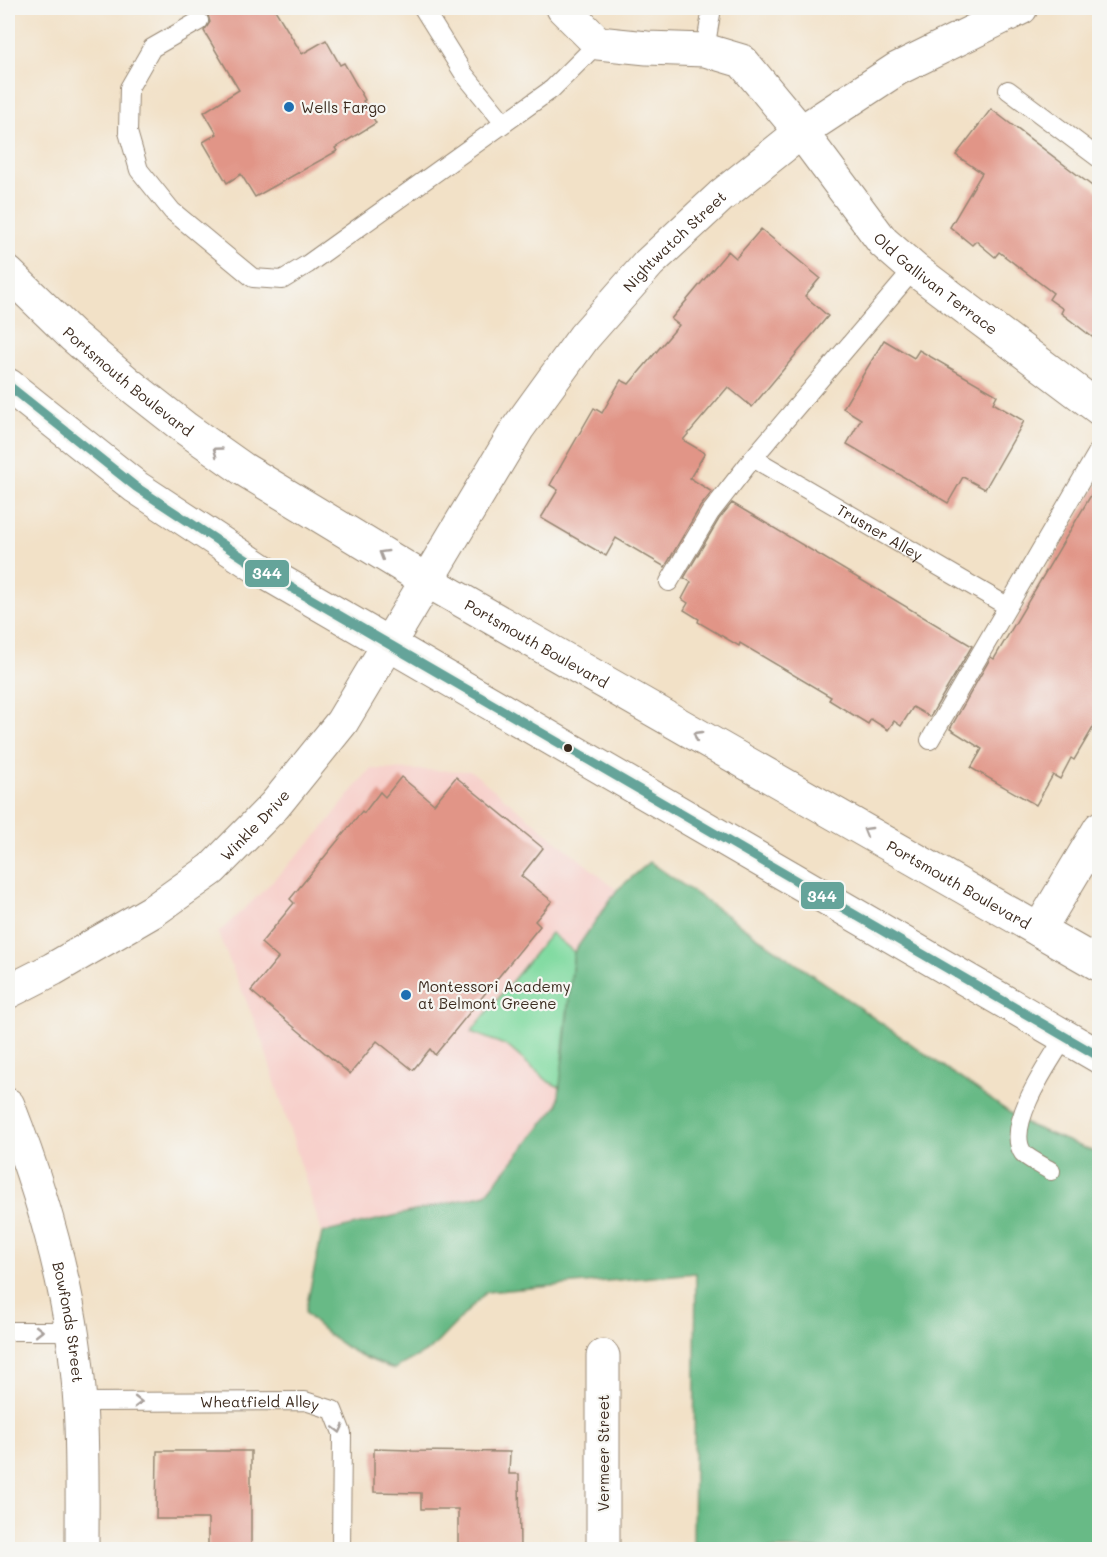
<svg xmlns="http://www.w3.org/2000/svg" width="1107" height="1557" viewBox="0 0 1107 1557" font-family="Mali,sans-serif">
<style>
.built{fill:#f7d0cb}
.green{fill:#80daa0;stroke:#5e825f;stroke-width:1.5}
.forest{fill:#68ba86;stroke:#527252;stroke-width:1.5}
.building{fill:#e19587}
.lines{fill:none;stroke-linecap:round;stroke-linejoin:round}
.service-casing{stroke:#968672;stroke-width:20}
.minor-casing{stroke:#968672;stroke-width:35}
.tertiary-casing{stroke:#968672;stroke-width:35}
.service{stroke:#fff;stroke-width:18}
.minor{stroke:#fff;stroke-width:33}
.tertiary{stroke:#fff;stroke-width:33}
.bus-1-casing{stroke:#f6f6f2;stroke-width:14}
.bus-1{stroke:#65a49a;stroke-width:9}
.oneway{stroke:#a79f9a}
.poi-dot{fill:#1f6fb2;stroke:#f6f6f2;stroke-width:2}
.bus-dot{fill:#3b2a1e;stroke:#f6f6f2;stroke-width:2}
.labels{text-anchor:middle;dominant-baseline:central;stroke-width:4.5;stroke-linejoin:round;paint-order:stroke}
.poi-label{font-size:15px;fill:#3b2a1e;stroke:#f6f6f2;text-anchor:start}
.street-label{font-size:15px;fill:#3b2a1e;stroke:#f6f6f2}
.line-badge{stroke:#f6f6f2;stroke-width:2}
.badge-label{font-size:16px;text-anchor:middle;font-weight:bold;fill:#fff}
</style>
<rect width="100%" height="100%" fill="#f6f6f2"/>
<filter id="ink" filterUnits="userSpaceOnUse"><feTurbulence type="fractalNoise" baseFrequency=".0167" numOctaves="2"/><feDisplacementMap in="SourceGraphic" scale="12" xChannelSelector="R" yChannelSelector="G"/><feConvolveMatrix kernelMatrix="1 2 1 2 8 2 1 2 1" color-interpolation-filters="sRGB"/></filter>
<filter id="wash" filterUnits="userSpaceOnUse"><feTurbulence type="fractalNoise" baseFrequency=".008" numOctaves="4" result="noise"/><feDisplacementMap in="SourceGraphic" scale="24" xChannelSelector="R" yChannelSelector="G"/><feGaussianBlur stdDeviation="1.35" result="paint"/><feColorMatrix in="noise" values="0 0 0 0 0 0 0 0 0 0 0 0 0 0 0 0 0 1.4 0 .05"/><feComposite in="paint" operator="in"/></filter>
<g filter="url(#wash)">
<rect width="100%" height="100%" fill="#f2e1c7"/>
<!-- built -->
<path class="built" d="M370,769L471,771L617,890L574,952L558,1104L486,1194L322,1233L261,1037L218,933L259,895L320,832Z"/>
<!-- green -->
<path class="green" d="M551,933L574,952L562,1059L583,1098L549,1082L507,1046L471,1032Z"/>
<!-- forest -->
<path class="forest" d="M650,862L1026,1124L1099,1154V1549H693L696,1273L486,1292L431,1349L394,1369C354,1355 335,1343 305,1313L322,1233L486,1194L558,1105L574,952L617,890Z"/>
<g id="blocks">
<!-- building -->
<g class="building">
<path d="M191,8H274L302,54L326,40L340,65L344,63L365,100L363,101L376,123L335,148L337,151L255,197L241,174L227,183L203,142L217,134L204,112L239,90L204,31L210,22L208,15L200,10L193,11Z"/>
<path d="M991,109L1100,192V343L1061,313L1063,309L1049,299L1053,293L999,252L995,257L976,241L972,245L950,227L982,173L956,155Z"/>
<path d="M761,229L820,278L805,296L828,316L752,407L728,387L683,440L705,453L690,478L712,492L700,507L665,567L616,538L606,556L541,518L558,490L550,485L594,408L602,413L621,380L629,384L679,325L671,319L728,251L736,258Z"/>
<path d="M884,340L914,358L919,350L997,395L993,403L1024,421L985,489L963,477L948,503L847,444L861,419L843,408Z"/>
<path d="M1100,480V716L1074,760L1071,758L1060,779L1053,775L1036,805L971,768L982,749L950,729L991,657L994,659Z"/>
<path d="M732,503L972,646L930,717L913,707L901,726L894,721L888,730L871,719L868,724L829,700L831,697L740,643L739,646L698,622L699,619L684,610L688,603L682,599L691,582L684,578L719,519Z"/>
<path d="M401,777L434,804L456,777L543,848L521,876L552,901L535,921L540,926L435,1055L430,1049L413,1070L377,1041L350,1074L251,991L278,958L261,943L294,903L290,899L362,811L364,813L380,792L385,797Z"/>
<path d="M374,1449L411,1450V1451L510,1452L509,1474H519L520,1550H458V1509H421V1493L374,1492Z"/>
<path d="M157,1451H251V1550H208V1519H156Z"/>
</g>
</g>
</g>
<g filter="url(#ink)">
<use href="#blocks" fill-opacity="0" stroke="#968672" stroke-width="1.5"/>
<g class="lines">
<!-- service casing -->
<g class="service-casing">
<g id="service">
<path d="M423,8L464,74L504,123"/>
<path d="M199,21L152,48L129,88L128,132L139,170L172,211L253,278L282,280L308,264L552,89L598,43"/>
<path d="M705,50L712,8"/>
<path d="M1008,90L1100,159"/>
<path id="s1" d="M753,458L1007,606"/>
<path d="M669,582L710,513L753,458L914,269"/>
<path d="M930,740L1100,448"/>
<path d="M1051,1171C1045,1167 1028,1159 1023,1153C1004,1126 1050,1061 1065,1037"/>
<path d="M8,1331H71"/>
<path id="s2" d="M80,1402L305,1401L333,1410L342,1433L341,1550"/>
</g>
</g>
<!-- minor casing -->
<g class="minor-casing">
<g id="minor">
<path id="s3" d="M563,8L598,43L647,48L705,50L742,61L801,132L883,242L914,269L1100,409"/>
<path d="M1039,930L1100,828"/>
<path id="s4" d="M8,992L53,969L153,911L212,869L275,805L342,722L518,428L584,337L649,263L721,196L801,132L897,69L1021,8"/>
<path id="s5" d="M8,1105C45,1200 74,1302 80,1404C83,1452 82,1501 82,1550"/>
<path d="M603,1356V1550"/>
</g>
</g>
<!-- tertiary casing -->
<g class="tertiary-casing">
<g id="tertiary">
<path id="s6" d="M8,273L73,336L129,384L185,428L243,469L426,580L1100,965"/>
<path d="M8,385L136,487L268,574L1100,1057"/>
</g>
</g>
<!-- service -->
<use href="#service" class="service"/>
<!-- minor -->
<use href="#minor" class="minor"/>
<!-- tertiary -->
<use href="#tertiary" class="tertiary"/>
<!-- bus-1 casing -->
<g class="bus-1-casing">
<path id="bus-1" d="M8,385L136,487L268,574L1100,1057"/>
</g>
<!-- bus-1 -->
<use href="#bus-1" class="bus-1"/>
</g>
<!-- one-way arrows -->
<defs><path id="oneway-chevron" d="M-2-3.5L2.5 0L-2 3.5" fill="none" stroke-width="1.6" stroke-linecap="round" stroke-linejoin="round" transform="scale(1.5)"/></defs>
<g class="oneway">
<use href="#oneway-chevron" transform="translate(217 451) rotate(-144)"/>
<use href="#oneway-chevron" transform="translate(383 554) rotate(-149)"/>
<use href="#oneway-chevron" transform="translate(697 735) rotate(-150)"/>
<use href="#oneway-chevron" transform="translate(867 831) rotate(-150)"/>
<use href="#oneway-chevron" transform="translate(39 1331)"/>
<use href="#oneway-chevron" transform="translate(138 1402)"/>
<use href="#oneway-chevron" transform="translate(339 1429) rotate(76)"/>
</g>
</g>
<!-- markers -->
<g class="poi-dot">
<circle cx="289" cy="107" r="6"/>
<circle cx="406" cy="995" r="6"/>
</g>
<circle class="bus-dot" cx="568" cy="748" r="5"/>
<g class="labels">
<!-- poi labels -->
<g class="poi-label">
<text x="301" y="107">Wells Fargo</text>
<text x="418" y="986">Montessori Academy<tspan x="418" dy="17">at Belmont Greene</tspan></text>
</g>
<!-- street labels -->
<g class="street-label">
<text stroke="none"><textPath href="#s4" startOffset="1022">Nightwatch Street</textPath></text>
<text stroke="none"><textPath href="#s3" startOffset="492">Old Gallivan Terrace</textPath></text>
<text stroke="none"><textPath href="#s6" startOffset="162">Portsmouth Boulevard</textPath></text>
<text stroke="none"><textPath href="#s1" startOffset="147">Trusner Alley</textPath></text>
<text stroke="none"><textPath href="#s6" startOffset="648">Portsmouth Boulevard</textPath></text>
<text stroke="none"><textPath href="#s4" startOffset="300">Winkle Drive</textPath></text>
<text stroke="none"><textPath href="#s6" startOffset="1134">Portsmouth Boulevard</textPath></text>
<text stroke="none"><textPath href="#s5" startOffset="226">Bowfonds Street</textPath></text>
<text stroke="none"><textPath href="#s2" startOffset="180">Wheatfield Alley</textPath></text>
<text transform="translate(603 1453) rotate(-90)">Vermeer Street</text>
</g>
</g>
<g class="line-badge">
<rect x="244" y="559" width="46" height="29" rx="6" fill="#65a49a"/>
<rect x="800" y="881" width="45" height="29" rx="6" fill="#65a49a"/>
</g>
<g class="badge-label">
<text x="267" y="579">344</text>
<text x="822" y="902">344</text>
</g>
<!-- margin -->
<rect width="1107" height="1557" fill="none" stroke="#f6f6f2" stroke-width="30"/>
</svg>
